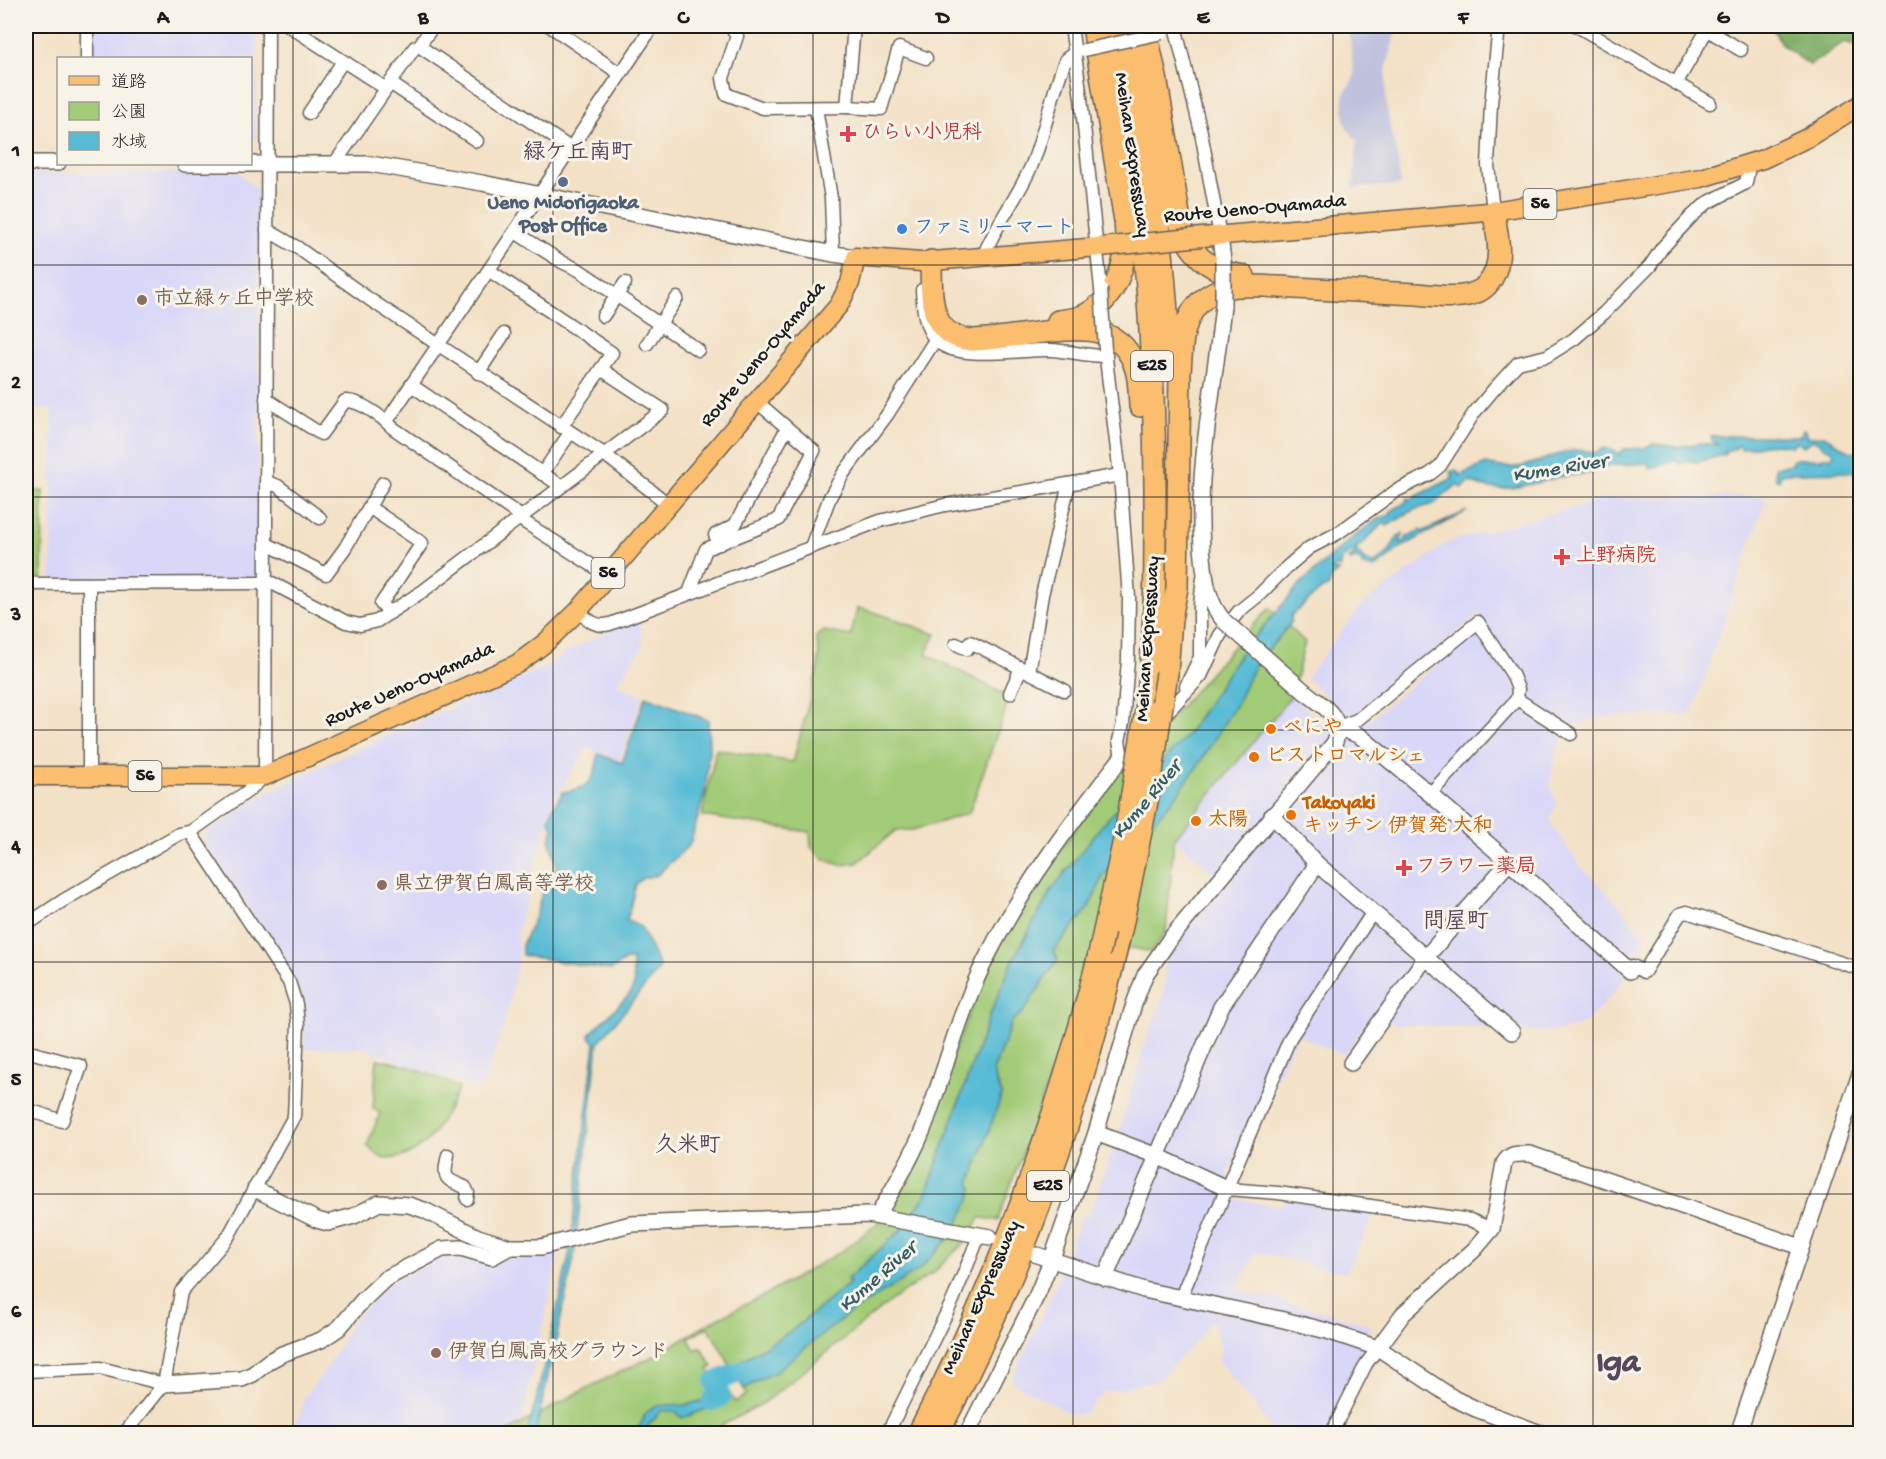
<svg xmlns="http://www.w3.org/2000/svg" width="1886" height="1459" viewBox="0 0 1886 1459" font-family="'Gochi Hand','Klee One',sans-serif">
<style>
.built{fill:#d9d7f8}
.industrial{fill:#c0c2dd}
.green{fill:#a2cb77;stroke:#5f744a;stroke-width:1.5}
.forest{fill:#81af68;stroke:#4e6642;stroke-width:1.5}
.water{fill:#57bbd5;stroke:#3a6c78;stroke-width:1.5}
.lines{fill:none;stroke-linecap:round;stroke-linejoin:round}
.river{stroke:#57bbd5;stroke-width:21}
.minor-casing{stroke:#676158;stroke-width:15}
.tertiary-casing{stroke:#676158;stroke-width:18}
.primary-casing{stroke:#676158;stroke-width:21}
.motorway-casing{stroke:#676158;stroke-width:24}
.minor{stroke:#fff;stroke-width:12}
.tertiary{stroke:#fff;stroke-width:15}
.primary{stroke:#fbbd6e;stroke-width:18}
.motorway{stroke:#fbbd6e;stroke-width:21}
.minor-bridge-casing{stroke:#676158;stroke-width:15;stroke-linecap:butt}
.tertiary-bridge-casing{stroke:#676158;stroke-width:18;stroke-linecap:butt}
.primary-bridge-casing{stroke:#676158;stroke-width:21;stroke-linecap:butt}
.motorway-bridge-casing{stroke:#676158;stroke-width:24;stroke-linecap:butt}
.minor-bridge{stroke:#fff;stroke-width:12}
.tertiary-bridge{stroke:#fff;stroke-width:15}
.primary-bridge{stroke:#fbbd6e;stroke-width:18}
.motorway-bridge{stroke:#fbbd6e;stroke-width:21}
.grid{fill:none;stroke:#1c1c1c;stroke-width:1.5;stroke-opacity:0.55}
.health-dot{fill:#e0444e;stroke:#f7f3e8;stroke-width:2}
.service-dot{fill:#5c6f8a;stroke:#f7f3e8;stroke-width:2}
.shop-dot{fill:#3f7fe0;stroke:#f7f3e8;stroke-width:2}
.education-dot{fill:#8d6e63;stroke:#f7f3e8;stroke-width:2}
.food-dot{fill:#e8710a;stroke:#f7f3e8;stroke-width:2}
.labels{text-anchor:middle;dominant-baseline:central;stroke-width:6;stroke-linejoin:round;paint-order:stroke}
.shield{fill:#f7f3e8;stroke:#5e5c59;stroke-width:1.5}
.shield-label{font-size:18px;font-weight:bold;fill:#1c1c1c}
.health-label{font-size:20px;font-weight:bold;fill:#be3a42;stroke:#f7f3e8;text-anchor:start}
.street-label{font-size:20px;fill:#1c1c1c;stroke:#f7f3e8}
.service-label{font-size:20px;font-weight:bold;fill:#4e5e75;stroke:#f7f3e8}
.shop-label{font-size:20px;font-weight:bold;fill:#366cbe;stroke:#f7f3e8;text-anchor:start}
.education-label{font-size:20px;font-weight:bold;fill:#785e54;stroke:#f7f3e8;text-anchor:start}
.food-label{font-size:20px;font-weight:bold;fill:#c56008;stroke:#f7f3e8;text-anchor:start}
.water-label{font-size:21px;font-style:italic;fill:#345c66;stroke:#f7f3e8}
.quarter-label{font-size:22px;font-weight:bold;fill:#56475d;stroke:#f7f3e8}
.town-label{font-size:32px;font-weight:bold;fill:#56475d;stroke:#f7f3e8}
.neatline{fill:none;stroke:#1c1c1c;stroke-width:2}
.grid-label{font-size:20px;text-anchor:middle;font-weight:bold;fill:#1c1c1c}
</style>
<rect width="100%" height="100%" fill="#f7f3e8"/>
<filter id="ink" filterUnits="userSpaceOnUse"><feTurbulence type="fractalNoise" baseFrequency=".0167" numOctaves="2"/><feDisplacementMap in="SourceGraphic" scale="12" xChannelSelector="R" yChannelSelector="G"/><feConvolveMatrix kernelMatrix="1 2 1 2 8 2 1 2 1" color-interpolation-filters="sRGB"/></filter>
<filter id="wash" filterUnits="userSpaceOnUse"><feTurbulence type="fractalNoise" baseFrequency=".008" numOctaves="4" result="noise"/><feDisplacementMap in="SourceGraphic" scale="24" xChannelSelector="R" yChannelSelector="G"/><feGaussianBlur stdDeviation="1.35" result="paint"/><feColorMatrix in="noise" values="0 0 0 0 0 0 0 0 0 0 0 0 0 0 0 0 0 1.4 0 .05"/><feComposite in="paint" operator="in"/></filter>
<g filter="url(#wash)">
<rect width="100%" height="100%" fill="#f3e1c6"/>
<!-- built -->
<g class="built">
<path d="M91,26H257L256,137L251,143L250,58H91Z"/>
<path d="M238,172L259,191L258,573L253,580H51L52,409H26V173Z"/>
<path d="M1767,496L1694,708L1690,713L1682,715L1615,716L1598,718L1570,727L1521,695L1504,655L1479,614L1360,716L1351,718L1306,678L1362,605L1448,542L1612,497Z"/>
<path d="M639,617L643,646L616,684L643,696L620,761L587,748L552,803L517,934L519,957L505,1022L481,1089L407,1065L363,1047L304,1049L305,1014L298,991L264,931L203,840L205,833L273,789L397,731L552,664L564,653Z"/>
<path d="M1477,630L1511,681L1522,707L1564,737L1555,754L1550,786L1557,805L1550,818L1553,827L1583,869L1619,905L1639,932L1646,936L1616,991L1586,1022L1574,1028L1564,1030L1541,1031L1396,1024L1374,1014L1346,1052L1342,1054L1298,1035L1228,1172L1234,1199L1282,1207L1284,1199L1375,1213L1346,1273L1257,1252L1236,1289L1371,1325L1361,1364L1327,1433H1274L1258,1409L1218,1361L1221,1350L1214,1322L1209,1321L1200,1337L1161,1377L1154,1382L1139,1383L1122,1390L1104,1392L1086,1412L1075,1416L1011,1382L1054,1289L1082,1214L1088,1217L1120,1129L1144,1046L1165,990L1166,932L1215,874L1174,839L1292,695L1330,732L1370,720Z"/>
<path d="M559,1252L522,1420L515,1428L503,1434H290L301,1413L304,1398L328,1366L351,1323L389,1283L451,1253L496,1261L510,1258Z"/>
</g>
<!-- industrial -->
<path class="industrial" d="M1339,26H1397L1386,71V102L1390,129L1398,158L1400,185L1353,188L1357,140L1346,127L1343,110L1344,94L1354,77L1349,32Z"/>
<!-- green -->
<g class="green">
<path d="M26,424V491H43L42,579H26Z"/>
<path d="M857,608C885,613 910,626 936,634L926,654L1010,697L969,813L931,825L912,830H896L857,863L840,865L824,859L811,847L810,832L702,816L716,749L793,762L818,668L819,652L816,637L823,631L851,636Z"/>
<path d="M1270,608L1275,613L1238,657L1186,737L1102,825L1051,891L1013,960L989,1017L926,1195L899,1232L847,1279L850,1283L791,1331L731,1367L708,1327L688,1338L695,1350L701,1347L713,1367L708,1369L715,1382L709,1399L681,1406L671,1405L654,1407L645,1414L641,1425L630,1433L503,1434L589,1387L654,1356L718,1318L769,1293L842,1251L878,1223L897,1198L968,1016L995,953L1027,894L1123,765L1177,711L1238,641Z"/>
<path d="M1288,626L1305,642L1292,695L1174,839L1166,932L1151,952L1133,948L1096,952L998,1220L980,1218L963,1244L934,1272L889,1302L765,1402L708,1433L635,1434L647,1427L662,1410C687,1415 710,1409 731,1396L735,1402L747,1395L744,1389L770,1373L771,1374L847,1315L973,1188L970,1184L1002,1094L993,1071L1012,1021L1023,1012L1053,951L1088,909L1104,875L1173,800L1197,767L1238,701L1253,668Z"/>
<path d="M377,1059C400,1062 438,1076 459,1088C446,1113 431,1150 400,1157C395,1158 387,1160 382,1158C377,1155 371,1149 367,1146L380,1113L373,1109Z"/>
</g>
<!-- forest -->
<path class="forest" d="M1771,26H1860V46L1844,42L1810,65L1782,45Z"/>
<!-- water -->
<g class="water">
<path d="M1803,430H1805L1807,437L1824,436L1849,451L1860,454V472L1785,473L1781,474L1779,480H1776L1775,467L1792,464V460L1796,459H1821L1827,456L1830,458L1834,454L1832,450L1821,446L1819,442L1813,440L1804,446L1796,442L1791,446C1775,442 1757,446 1741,449L1738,445L1736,448L1725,451L1726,454L1698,462L1688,461L1682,464L1676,461L1650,468L1648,463L1596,467L1592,473C1581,474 1570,475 1559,477C1530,484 1499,496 1470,482L1462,488L1457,485L1434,504L1416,509L1387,526L1386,523H1383L1362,544L1355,548L1364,560L1374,564L1388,553L1398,536L1403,534L1400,542H1403L1408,536L1421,530L1422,532L1467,511L1400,548L1378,566L1371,568L1363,566L1361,561L1356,558L1351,561L1348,559L1355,555L1354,552C1347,554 1339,559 1340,567H1334L1332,570L1339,571L1331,577L1329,586L1322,589L1291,616V623L1253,668L1238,701L1197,767L1173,800L1104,875L1088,909L1053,951L1058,959L1023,1012L1012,1021L993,1071L998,1087L1002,1094L970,1184L973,1187L970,1200L951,1236L919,1270L847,1315L771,1375L770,1374L744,1389L731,1367L791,1331L850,1283L847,1279L899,1232L926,1195L989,1017L1013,960L1051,891L1102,825L1186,737L1238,657L1300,584L1341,547L1376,520L1390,515L1391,511L1405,503L1408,498L1411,499L1453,478L1451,472L1456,470L1460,475L1486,464C1501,468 1518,469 1534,463C1552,457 1575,445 1594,453L1605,448L1617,452L1618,455L1624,449L1643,448L1654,444L1678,447L1699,443L1717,445L1719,444L1713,442L1711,437L1714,436H1801Z"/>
<path d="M646,696L708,720L709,751L705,793L690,844L657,875L643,878L636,884L627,921L641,927L660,968L598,1043L574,1258L536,1431L535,1434L527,1433L536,1401L569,1256L595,1043L589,1035L630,994L634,985L632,960H626L611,970L522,955V945L537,912L543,889L555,876L556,862L550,842L553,828L549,821L553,807L563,792C591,788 595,780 598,754L622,763Z"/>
<path d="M720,1379L731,1396L712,1407L682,1418L676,1412L662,1410C652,1420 645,1434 630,1433L641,1425L645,1414L654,1406L671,1405L681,1406L709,1399L715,1382Z"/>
</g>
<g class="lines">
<!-- river -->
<path class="river" d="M712,1401L721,1397L715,1382L762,1363"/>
</g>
</g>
<g filter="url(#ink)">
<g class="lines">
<!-- minor casing -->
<g class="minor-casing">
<g id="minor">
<path d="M87,26V58"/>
<path d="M289,26L385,88"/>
<path d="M550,26L619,73"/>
<path d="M730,26L737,36L723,78L726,94L763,108L847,107L854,26"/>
<path d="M1071,26L1081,98L1101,289"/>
<path d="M1175,26L1201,132L1220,236"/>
<path d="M1577,26L1710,103"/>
<path d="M1701,26L1741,50"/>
<path d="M419,46L570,148"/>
<path d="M1677,82L1707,30"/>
<path d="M390,83L477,141"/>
<path d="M847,107L881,109L899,48L926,58"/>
<path d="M816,108L831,198L833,254"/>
<path d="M309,113L343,61"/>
<path d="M335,163L415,47L419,46L433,26"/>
<path d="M1493,211L1488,165L1491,104L1499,26"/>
<path d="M267,230L298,248L369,299L604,454L668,504"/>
<path d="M515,232L562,262L579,270L698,350"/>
<path d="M983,257C996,223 1020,195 1033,162C1046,128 1052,92 1066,59L1077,51"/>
<path d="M490,271L612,353L561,427"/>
<path d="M922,290C923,307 924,330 938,342C960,361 1021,349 1051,350C1069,351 1087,356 1106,356"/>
<path d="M603,316L625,283"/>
<path d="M647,344L677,298"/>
<path d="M1105,350L1120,475L1129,598L1128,660L1123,723L1119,741L1122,757"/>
<path d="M478,373L504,334"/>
<path d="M411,385L561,486"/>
<path d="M266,399L321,434L345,401C360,400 382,417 393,428L516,513L518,518L607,575"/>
<path d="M387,421L653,26"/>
<path d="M542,474L570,433"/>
<path d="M266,482L278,486L320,518"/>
<path d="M369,507L422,543L381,604L390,613"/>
<path d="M267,544L326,574L345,548L383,483"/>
<path d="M720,544L715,535L735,525L787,428"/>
<path d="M811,547L830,497L843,474L887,415L935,340"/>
<path d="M26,584L272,583L346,622L360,625L377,621L423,591L663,410L601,369"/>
<path d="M89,584V776"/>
<path d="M689,593L706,549L778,520L814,451L756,401"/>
<path d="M578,611C588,620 596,628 610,624L880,521L945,505L1120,475"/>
<path d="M956,644L967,649L970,642L1064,690"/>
<path d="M1029,672L1042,595L1069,484"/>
<path d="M1186,686L1200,657V605L1203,578"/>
<path d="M1010,693L1021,668"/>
<path d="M1517,699L1571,734"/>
<path d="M1161,719L1201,676L1220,635L1239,611L1259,595L1287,567L1309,548L1338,533L1396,491L1430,474L1440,466L1474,413L1495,388L1518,363L1547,356L1574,339L1604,313L1650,266L1662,248L1692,216L1707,203L1746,183L1748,172L1745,165"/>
<path d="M1338,727L1357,720L1478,622L1512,674L1518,689L1517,699L1430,794"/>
<path d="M26,925L64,900L179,834L190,832L248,791L265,776L268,26"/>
<path d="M1633,966L1644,972L1680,914L1687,912L1860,969"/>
<path d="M26,1051L81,1066L62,1121L26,1109"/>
<path d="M448,1155C443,1178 444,1179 465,1187L468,1193L467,1199"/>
<path d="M1228,1189L1278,1193L1470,1220L1492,1229"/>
<path d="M1180,1299L1290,1038L1373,912"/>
<path d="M26,1371L100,1368L164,1384"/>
<path d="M124,1434L164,1384L181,1292L228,1237L294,1116L298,1025L296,1004L289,982L190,832"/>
<path d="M887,1434L953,1300L980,1234"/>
<path d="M1331,1434L1366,1364L1378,1348"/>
</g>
</g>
<!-- tertiary casing -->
<g class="tertiary-casing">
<g id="tertiary">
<path d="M26,163H58"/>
<path d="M185,164H370L482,183L833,254L856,257"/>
<path d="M1220,236L1223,261"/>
<path d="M1223,305C1215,386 1196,465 1202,547C1205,574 1205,599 1224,621"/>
<path d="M1338,727L1360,736L1430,794L1509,862L1630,971"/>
<path d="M1272,815L1317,864L1512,1032"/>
<path d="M1351,1063L1426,957L1509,862"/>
<path d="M1096,1133L1157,1156L1228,1189"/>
<path d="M255,1189L317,1220L328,1223L354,1216L379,1203L409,1205L424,1210L478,1237L510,1247H541L631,1224L868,1215L990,1237"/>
<path d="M878,1215C894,1187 912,1158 924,1127C946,1069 960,1008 989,953C1025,883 1074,819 1122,757"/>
<path d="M1037,1255L1144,1290L1284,1320L1327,1331L1378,1348L1455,1399L1476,1409L1543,1434"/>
<path d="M1105,1278L1221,1007L1317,864"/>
<path d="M1378,1348L1403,1314L1475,1249L1492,1229L1504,1163C1511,1152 1518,1154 1530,1154L1801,1247"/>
<path d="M164,1384L242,1379L253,1374L269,1361L282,1354L321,1340L339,1328L362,1301L385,1279L442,1249L461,1248L492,1257L510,1247"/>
<path d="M967,1434L1037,1295L1051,1261L1096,1133L1134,1004L1145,975L1170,939L1335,742C1344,716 1323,706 1305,692"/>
<path d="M1738,1434L1860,1074"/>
</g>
</g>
<!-- primary casing -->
<g class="primary-casing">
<g id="primary">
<path d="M1202,237L1487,212L1701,178L1763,159L1807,138L1860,105"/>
<path d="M26,776H265L517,664L545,643L578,611L839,305L850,283L856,257L921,262L1111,246"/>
</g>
</g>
<!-- motorway casing -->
<g class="motorway-casing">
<g id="motorway">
<path d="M1110,26C1143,177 1154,332 1155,487C1155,561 1156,636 1146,710"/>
<path d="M1127,26C1152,135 1164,248 1170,361"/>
<path d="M1145,26L1156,77L1182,232C1197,260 1212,272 1244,276"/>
<path d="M931,261C932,296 927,337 973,340C1009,339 1049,328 1084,330C1100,330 1119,338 1128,352C1139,368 1139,387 1140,406"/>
<path d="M1058,321C1067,320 1077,319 1085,315C1120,297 1129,256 1125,221L1093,26"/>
<path d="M1171,619L1177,588L1180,372C1182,347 1181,322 1199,303C1208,294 1218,289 1231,287C1251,284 1274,287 1294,288C1335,290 1376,292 1417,294C1438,296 1471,302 1487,285C1505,265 1498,235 1493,211"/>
<path d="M1167,673L1172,605"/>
<path d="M918,1434C999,1278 1056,1124 1099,954"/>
<path d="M938,1434C1024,1269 1081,1107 1122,926"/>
</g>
</g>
<!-- minor -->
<use href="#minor" class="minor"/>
<!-- tertiary -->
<use href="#tertiary" class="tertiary"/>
<!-- primary -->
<use href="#primary" class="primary"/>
<!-- motorway -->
<use href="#motorway" class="motorway"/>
<!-- minor-bridge casing -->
<g class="minor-bridge-casing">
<g id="minor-bridge">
<path d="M1084,50L1162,33"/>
<path d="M1101,289L1105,350"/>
</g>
</g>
<!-- tertiary-bridge casing -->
<g class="tertiary-bridge-casing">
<g id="tertiary-bridge">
<path d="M1223,305V261"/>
<path d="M1224,621L1305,692"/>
</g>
</g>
<!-- primary-bridge casing -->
<g class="primary-bridge-casing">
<path id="primary-bridge" d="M1111,246L1202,237"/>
</g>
<!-- motorway-bridge casing -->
<g class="motorway-bridge-casing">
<g id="motorway-bridge">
<path d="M1122,926L1149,792L1167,673"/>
<path d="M1099,954L1125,835L1146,710"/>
</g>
</g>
<!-- minor-bridge -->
<use href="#minor-bridge" class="minor-bridge"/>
<!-- tertiary-bridge -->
<use href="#tertiary-bridge" class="tertiary-bridge"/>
<!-- primary-bridge -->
<use href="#primary-bridge" class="primary-bridge"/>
<!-- motorway-bridge -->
<use href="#motorway-bridge" class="motorway-bridge"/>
</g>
</g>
<!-- grid -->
<path class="grid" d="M293,26V1434M553,26V1434M813,26V1434M1073,26V1434M1333,26V1434M1593,26V1434M26,265H1860M26,497H1860M26,730H1860M26,962H1860M26,1194H1860"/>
<!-- markers -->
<g class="health-dot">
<path d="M845 125h6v6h6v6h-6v6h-6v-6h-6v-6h6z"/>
<path d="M1559 548h6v6h6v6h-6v6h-6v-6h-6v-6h6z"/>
<path d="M1401 859h6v6h6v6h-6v6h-6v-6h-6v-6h6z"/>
</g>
<circle class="service-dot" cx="563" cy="182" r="6"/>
<circle class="shop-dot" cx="902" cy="229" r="6"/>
<g class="education-dot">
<circle cx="142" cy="300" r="6"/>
<circle cx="382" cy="885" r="6"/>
<circle cx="436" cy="1353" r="6"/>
</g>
<g class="food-dot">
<circle cx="1271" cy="729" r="6"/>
<circle cx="1254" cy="757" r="6"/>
<circle cx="1291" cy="815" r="6"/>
<circle cx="1196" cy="821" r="6"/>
</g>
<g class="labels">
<!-- shield labels -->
<g class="shield">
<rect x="1523.5" y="189" width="33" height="30" rx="4.5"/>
<rect x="1131" y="351" width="42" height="30" rx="4.5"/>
<rect x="591.5" y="558" width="33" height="30" rx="4.5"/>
<rect x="128.5" y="761" width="33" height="30" rx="4.5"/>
<rect x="1027" y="1171" width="42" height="30" rx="4.5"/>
</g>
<g class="shield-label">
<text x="1540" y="204">56</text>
<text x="1152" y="366">E25</text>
<text x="608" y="573">56</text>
<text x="145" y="776">56</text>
<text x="1048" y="1186">E25</text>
</g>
<!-- health labels -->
<g class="health-label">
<text x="862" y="134">ひらい小児科</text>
<text x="1576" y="557">上野病院</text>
<text x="1416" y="868">フラワー薬局</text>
</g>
<!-- street labels -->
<g class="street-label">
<text transform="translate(1131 155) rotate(82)">Meihan Expressway</text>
<text transform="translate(1255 210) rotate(-5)">Route Ueno-Oyamada</text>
<text transform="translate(764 355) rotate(-50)">Route Ueno-Oyamada</text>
<text transform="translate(1149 639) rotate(-86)">Meihan Expressway</text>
<text transform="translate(410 686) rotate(-24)">Route Ueno-Oyamada</text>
<text transform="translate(982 1298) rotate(-66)">Meihan Expressway</text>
</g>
<!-- service labels -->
<g class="service-label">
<text x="563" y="204">Ueno Midorigaoka<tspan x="563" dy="23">Post Office</tspan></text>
</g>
<!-- shop labels -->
<g class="shop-label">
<text x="914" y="229">ファミリーマート</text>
</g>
<!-- education labels -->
<g class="education-label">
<text x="154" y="300">市立緑ヶ丘中学校</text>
<text x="394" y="885">県立伊賀白鳳高等学校</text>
<text x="448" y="1353">伊賀白鳳高校グラウンド</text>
</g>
<!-- food labels -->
<g class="food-label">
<text x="1283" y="729">べにや</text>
<text x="1266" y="757">ビストロマルシェ</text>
<text x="1303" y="804">Takoyaki<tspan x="1303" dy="23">キッチン 伊賀発 大和</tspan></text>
<text x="1208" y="821">太陽</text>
</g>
<!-- water labels -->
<g class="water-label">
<text transform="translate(1560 470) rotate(-9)">Kume River</text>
<text transform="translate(1148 801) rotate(-50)">Kume River</text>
<text transform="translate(879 1278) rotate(-41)">Kume River</text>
</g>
<!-- quarter labels -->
<g class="quarter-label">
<text x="578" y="154">緑ケ丘南町</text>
<text x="1456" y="923">問屋町</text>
<text x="688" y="1147">久米町</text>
</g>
<!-- town labels -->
<g class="town-label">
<text x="1618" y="1364">Iga</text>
</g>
</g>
<!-- margin -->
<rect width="1886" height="1459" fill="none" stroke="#f7f3e8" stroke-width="66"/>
<!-- legend -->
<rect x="57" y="57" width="195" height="108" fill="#f7f3e8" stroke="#9f9d96" stroke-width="1.5"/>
<rect x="69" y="76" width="30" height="9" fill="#fbbd6e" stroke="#9f9d96" stroke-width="1.5"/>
<text x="111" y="87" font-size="18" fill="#1c1c1c">道路</text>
<rect x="69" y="102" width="30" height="18" fill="#a2cb77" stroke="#9f9d96" stroke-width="1.5"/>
<text x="111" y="117" font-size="18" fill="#1c1c1c">公園</text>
<rect x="69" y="132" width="30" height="18" fill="#57bbd5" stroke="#9f9d96" stroke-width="1.5"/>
<text x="111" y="147" font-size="18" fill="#1c1c1c">水域</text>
<rect x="33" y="33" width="1820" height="1393" class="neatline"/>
<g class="grid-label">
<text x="163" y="23">A</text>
<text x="423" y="23">B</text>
<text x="683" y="23">C</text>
<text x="943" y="23">D</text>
<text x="1203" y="23">E</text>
<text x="1463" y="23">F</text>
<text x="1723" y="23">G</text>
<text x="16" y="156">1</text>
<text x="16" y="388">2</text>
<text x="16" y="620">3</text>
<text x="16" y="852">4</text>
<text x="16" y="1085">5</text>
<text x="16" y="1317">6</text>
</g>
</svg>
